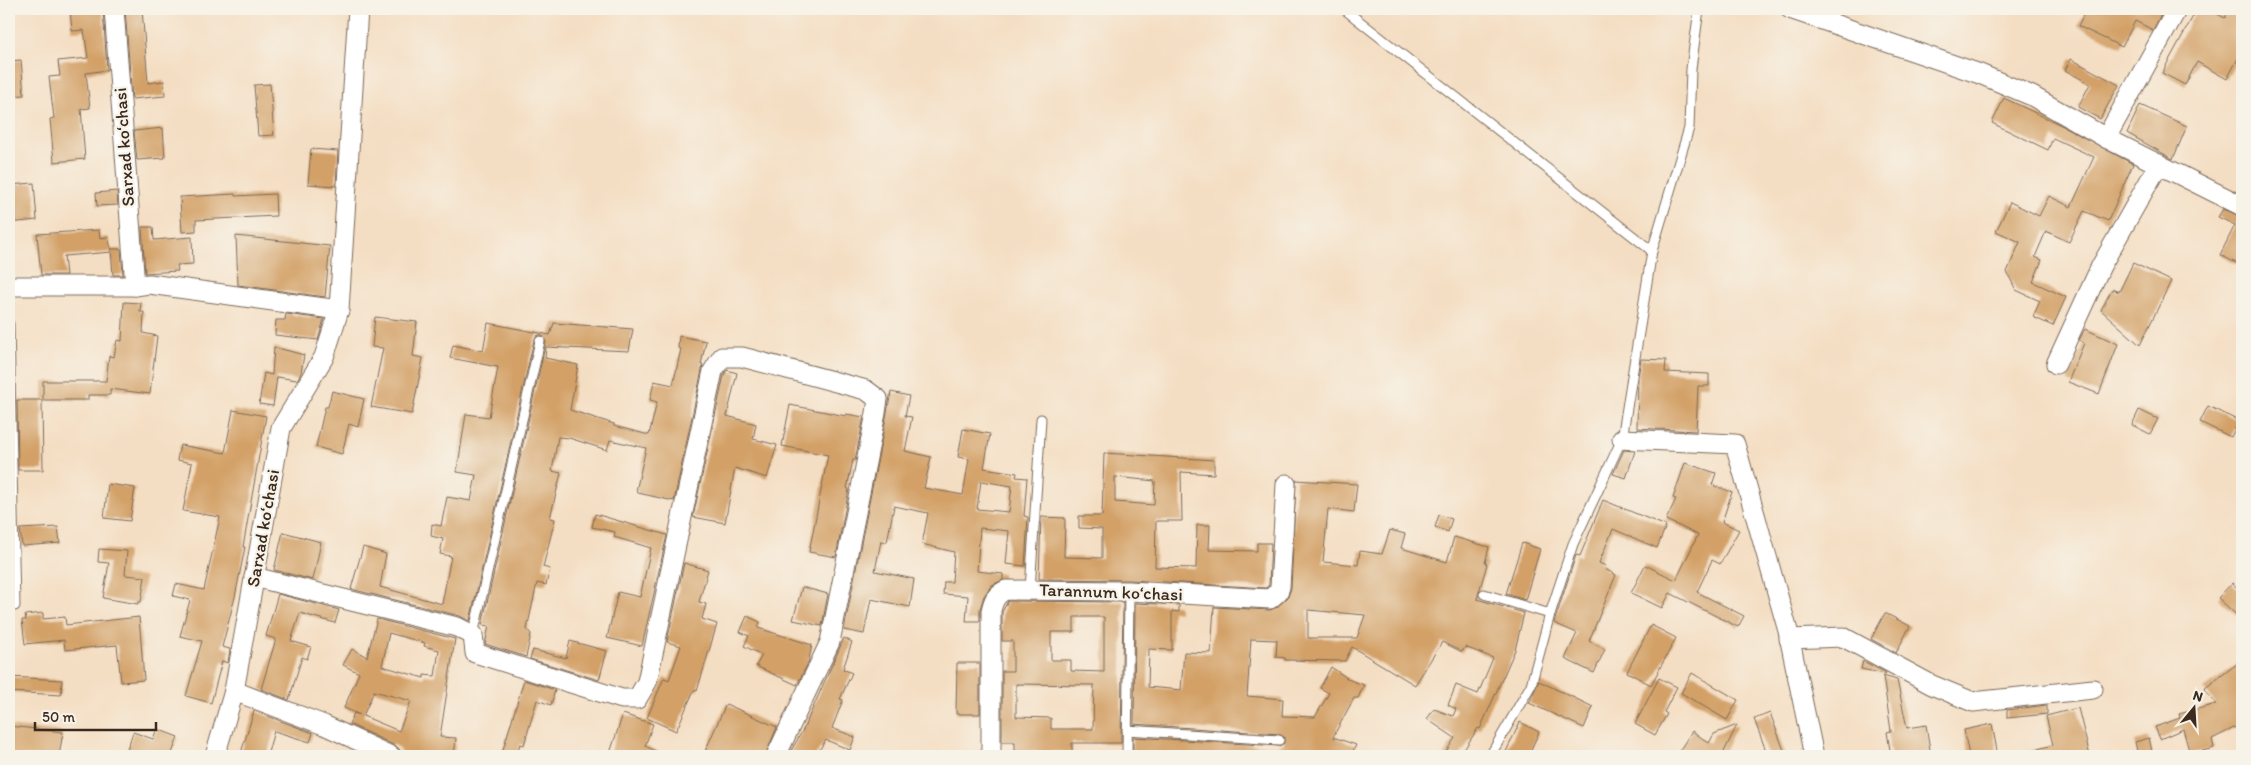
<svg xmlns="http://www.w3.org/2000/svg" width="2251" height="765" viewBox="0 0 2251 765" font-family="Itim,sans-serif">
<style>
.building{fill:#d3a167;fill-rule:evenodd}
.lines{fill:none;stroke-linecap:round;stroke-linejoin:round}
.lane-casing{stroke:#7c6958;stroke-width:11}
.street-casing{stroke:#7c6958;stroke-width:21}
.lane{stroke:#fff;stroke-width:9}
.street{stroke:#fff;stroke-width:19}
.labels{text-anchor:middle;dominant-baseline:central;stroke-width:4.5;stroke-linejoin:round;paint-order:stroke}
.street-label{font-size:18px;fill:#3b2a1e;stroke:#f7f3e8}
</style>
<rect width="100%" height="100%" fill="#f7f3e8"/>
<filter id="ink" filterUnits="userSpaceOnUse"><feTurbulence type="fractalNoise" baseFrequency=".02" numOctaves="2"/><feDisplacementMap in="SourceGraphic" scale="10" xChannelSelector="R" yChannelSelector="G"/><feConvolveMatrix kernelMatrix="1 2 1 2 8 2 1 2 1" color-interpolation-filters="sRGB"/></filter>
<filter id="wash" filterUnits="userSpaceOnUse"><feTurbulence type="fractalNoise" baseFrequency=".0096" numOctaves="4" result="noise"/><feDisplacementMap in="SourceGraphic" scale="20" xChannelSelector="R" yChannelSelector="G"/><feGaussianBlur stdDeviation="1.12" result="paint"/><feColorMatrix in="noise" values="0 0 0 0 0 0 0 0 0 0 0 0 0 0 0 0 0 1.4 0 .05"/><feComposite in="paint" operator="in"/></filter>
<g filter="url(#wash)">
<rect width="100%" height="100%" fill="#f4dec3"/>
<g id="blocks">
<!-- building -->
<g class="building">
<path d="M70,9H103L107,70L86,73L90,108L81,109L85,159L54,162L50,119L54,118L49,77L60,76L58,61L88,58L84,30L72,31Z"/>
<path d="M125,9H142L148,83L164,81L165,96L132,99Z"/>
<path d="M2086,9H2164L2153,30L2135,21L2122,47L2078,26Z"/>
<path d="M2197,9H2207L2225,18L2229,9H2242V51L2227,79L2197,62L2185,85L2162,73Z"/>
<path d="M2071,59L2119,85L2100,119L2078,107L2090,84L2065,70Z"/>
<path d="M21,60L24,95L9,96V61Z"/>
<path d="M270,84L274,135L258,136L254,85Z"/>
<path d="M2004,98L2063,126L2133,164L2108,221L2084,211L2069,242L2046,231L2035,257L2042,260L2033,282L2066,297L2053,326L2033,317L2040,301L2016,290L2007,272L2020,242L1996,231L2010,202L2039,216L2049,196L2071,207L2094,157L2053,138L2048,150L1992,123Z"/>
<path d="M2140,105L2187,126L2173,159L2127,133Z"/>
<path d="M163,128L165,158L137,160L134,131Z"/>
<path d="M311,149L338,151L336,186L308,184Z"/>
<path d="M34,183L37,220L9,223V185Z"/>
<path d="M117,191L118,205L97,206L96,193Z"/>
<path d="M235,194V196L275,194L276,216L196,220V231L182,232L180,197Z"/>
<path d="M2223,209L2242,217V266L2220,255L2235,225L2218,217Z"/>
<path d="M142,227H153L154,240L192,237L193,264L177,265L178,271L145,273Z"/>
<path d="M99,230L100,238L108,237L112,252L64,256L66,275H41L37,234Z"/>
<path d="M236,236L330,246L325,297L238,285Z"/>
<path d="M111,249H121L123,275H113Z"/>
<path d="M2133,263L2171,281L2140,345L2101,310L2112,289L2119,292Z"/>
<path d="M124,302L141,303L140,312H144L143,333L157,336L150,394L110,389V395H88V400H43V381H106L109,356L114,357L117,340L122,341Z"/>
<path d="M286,314L324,319L318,340L275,335L276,320H285Z"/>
<path d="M375,317L417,322L413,356L423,358L412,414L371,407L383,348L372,347Z"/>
<path d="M488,323L550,335L554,323L633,329L629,351L546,347L545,358L578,365L570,410L614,424V426L649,435L657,402L650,400L654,381L673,385L681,349L678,348L679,336L706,341L701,365H703L674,501L638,493L636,491L646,448L610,440L607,450L569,438L558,437L552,471L561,473L550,518L555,519L543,567L550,569L546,585L537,583L527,629L531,634L526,657L485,644L489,626L482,625L546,342L542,335H538L534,340L470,621L460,616L351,589L363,547L386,554L380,587L442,604L451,556L440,554L443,539L431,536L432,524L441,526L447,497L471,501L476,475L457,472L466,414L489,417L498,367L450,358L453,345L483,351Z"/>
<path d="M2085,329L2118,344L2099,394L2068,382L2084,343L2079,340Z"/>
<path d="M274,347L304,355L301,373L297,380L277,377L273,406L259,404L264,373L272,375Z"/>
<path d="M1641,359L1666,360L1665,372L1709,374V386H1698L1696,431L1637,428L1638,377Z"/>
<path d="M727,370L737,373L727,416L756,424L753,439L777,445L767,478L735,468L725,523L693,517L724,375Z"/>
<path d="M332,391L364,399L358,427L349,424L342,454L316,447L325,407H328Z"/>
<path d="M891,392L909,396L905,416L912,417L905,451L931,457L924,488L963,495L969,459L958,457L963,429L990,434L984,468L1017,473L1016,477L1027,478L1024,516L1028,517L1025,566L1006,564L1009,531L980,528L977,571L1003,574V580L992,585L984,596L980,609V621H966L968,596L943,594L944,582H952L954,552L922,544L928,513L894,506L887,542L881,541L875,571L914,579L910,607L871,599L864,634L844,630ZM981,481L1012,486L1009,512L977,509Z"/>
<path d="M17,400H42L43,470H18Z"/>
<path d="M790,405L846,416V414L864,417L855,460H853L847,488L849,489L836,557L809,552L828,455L782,446Z"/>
<path d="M2208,406L2239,421L2231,437L2200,422Z"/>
<path d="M233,410L266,416L243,547H245L235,597L222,647L230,649L228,663L222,661L211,703L186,696L202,641L180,636L190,600L173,596L176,584L204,590L220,517L183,511L192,463L177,460L180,445L225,453Z"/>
<path d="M2139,410L2158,419L2150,434L2132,425Z"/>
<path d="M1624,450L1635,451L1626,478L1613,474Z"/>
<path d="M1104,453L1214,460V474L1181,472L1182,521H1156L1155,567L1196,568L1197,525H1210L1209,550L1257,551V543H1271L1269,585L1266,588L1130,580L1039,579L1041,517L1065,518L1064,557L1102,558V529L1079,528V516H1102ZM1115,477L1155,481L1154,505L1115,502Z"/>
<path d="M1685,463L1716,473L1712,485L1732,492L1722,522L1739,530L1720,564L1712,560L1697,592L1744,616L1738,627L1670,593L1662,608L1631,593L1645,565L1676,580L1698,535L1666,520L1676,499L1673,498Z"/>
<path d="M1296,480L1357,484L1354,512L1328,509L1323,562L1358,565L1360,551L1382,554L1390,530L1405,534L1401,548L1447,562L1454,537L1489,547L1485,563L1487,564L1477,599L1524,613L1515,650L1480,729L1478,728L1460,756H1443L1455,738L1427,719L1434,709L1453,716L1456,709L1448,705L1456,685L1478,694L1493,658L1465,647L1462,652L1442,642L1415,685L1352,647L1345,661L1285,660V658L1276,657L1277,640L1251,639L1247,696L1283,699L1282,716L1315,717L1329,693L1320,688L1331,667L1350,680L1364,685L1358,698H1354L1333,737L1356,745L1351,756H1133V737L1279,746L1284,743V737L1279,734L1134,724L1135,603L1179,605V612L1172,611V650L1149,649L1148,687L1181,690L1184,652L1211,653L1214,607L1270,610L1277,607L1288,597L1291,588ZM1308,610L1365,615L1357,638H1308Z"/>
<path d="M108,484L135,488L130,521L104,518Z"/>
<path d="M1603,500L1666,526L1657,548L1613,529L1599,563L1606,566L1605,569L1616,575L1589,641L1605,649L1594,673L1565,659L1577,633L1554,623L1574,561L1576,555L1580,556Z"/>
<path d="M595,514L667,535L642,646L607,638L618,592L640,597L651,548L614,537L615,532L592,527Z"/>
<path d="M1439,515L1452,519L1448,532L1435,527Z"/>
<path d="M58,527L60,543L22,546L20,529Z"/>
<path d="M283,532L321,542L313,580L274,570Z"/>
<path d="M1522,543L1540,549L1525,600L1506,594Z"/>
<path d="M99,549L127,551L125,575L145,577L141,602H138V604L103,598L109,563L98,562Z"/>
<path d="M684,563L708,570L699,602L706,604L702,619L717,624L697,691L694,690L676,731L647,718L664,678L669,680L681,646L667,642Z"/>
<path d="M2232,583L2242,592V620L2218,598Z"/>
<path d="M802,587L828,594L822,626L793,620Z"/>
<path d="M278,594L339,610L335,623L300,613L291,641L311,647L307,659L302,657L289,700L261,689L276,639L266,636Z"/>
<path d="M1008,601L1123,602L1121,743H1072V752L1015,751V742H1002V671H1013V641H1002V612ZM1074,617H1104V672L1071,671V660H1051V632H1074ZM1016,684L1094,685L1093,729H1051V718L1016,717Z"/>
<path d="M43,613V619L65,617L66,625L139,617L144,680L121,682L117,645L65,650L64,640L25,644L22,620H26L25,615Z"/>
<path d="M1885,613L1910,626L1896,653L1871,639Z"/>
<path d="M747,616L760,622L758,628L812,645L808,663L797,685L756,666L762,655L744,646L749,636L740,632Z"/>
<path d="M377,619L455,639L440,737L456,738L454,756H402L400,750L396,746L349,724L354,713L360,715L344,708L359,673L343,665L352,649L367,657ZM389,633L425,643L424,646L439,650L435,676L424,675V678L382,666ZM374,691L411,701L399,731L363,716Z"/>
<path d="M1651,625L1676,638L1651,685L1627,672Z"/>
<path d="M844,638L852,642L843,669L852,673L840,699L843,700L832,728L855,737L850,750L826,740L815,756H788L803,730Z"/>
<path d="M570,641L607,651L599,680L530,659L533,650L566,658Z"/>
<path d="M2242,660V724L2212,739L2214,748L2190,754L2183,729L2160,739L2155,727L2180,718L2179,714L2216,704L2204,689Z"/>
<path d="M1863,661L1886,673L1885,674L1861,669Z"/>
<path d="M957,663H980V714H956Z"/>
<path d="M1692,673L1738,700L1727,720L1681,693Z"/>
<path d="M1883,676L1897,680L1907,728L1926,725L1931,756H1891L1887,732L1891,731Z"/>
<path d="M9,677L62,680L61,695L9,692Z"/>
<path d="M1659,678L1677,687L1664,712L1667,714L1655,735L1635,724Z"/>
<path d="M524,680L555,690L551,705L537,700L524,745L520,744L516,756H501Z"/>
<path d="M1539,681L1593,707L1584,728L1529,703Z"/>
<path d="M726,704L777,727L765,756H703Z"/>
<path d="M2047,705V714L2007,718V710Z"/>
<path d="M2078,708L2090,756H2027L2026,752L2053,745L2046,716Z"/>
<path d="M254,711L313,733L310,742L274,731L267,756H240Z"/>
<path d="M1770,713L1782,745L1786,756H1768L1754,719Z"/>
<path d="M623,714L653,724L645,746L667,756H609Z"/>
<path d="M1520,722L1539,732L1528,756H1504Z"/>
<path d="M1992,724L1998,756H1969L1964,730Z"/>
<path d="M1737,725L1722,756H1716L1707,751L1704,756H1676L1692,731L1709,743L1714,734Z"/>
<path d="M9,726L63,732L59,756H9Z"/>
<path d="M157,729L178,737L171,756H125L133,732L153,739Z"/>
<path d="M2149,738L2153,756H2138L2135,742Z"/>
</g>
</g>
</g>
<g filter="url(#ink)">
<use href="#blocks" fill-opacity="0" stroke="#7c6958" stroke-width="1"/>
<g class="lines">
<!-- lane casing -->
<g class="lane-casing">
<g id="lane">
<path d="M1344,9L1652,251L1622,439L1573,544L1550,614L1531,685L1490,756"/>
<path d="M1652,251L1689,128L1691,69L1699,9"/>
<path d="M9,324L15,606"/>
<path d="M1030,590L1041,419"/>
<path d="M1484,594L1550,614"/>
<path d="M473,635L540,341"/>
<path d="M1127,730L1279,740"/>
<path d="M1127,756L1129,591"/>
</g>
</g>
<!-- street casing -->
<g class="street-casing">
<g id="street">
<path d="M114,9L135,286"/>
<path d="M1790,9L1980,74L2032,96L2106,138L2242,206"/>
<path d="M2106,138L2177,9"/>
<path d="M9,286H135L149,284L339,310"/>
<path d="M2056,364L2101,266L2159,164"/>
<path d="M1622,439L1735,444L1788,631L1814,756"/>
<path d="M254,577L457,627L473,635L475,653L622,699H637L647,682L713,371L722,357H742L866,390L878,399L876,413L830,642L776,756"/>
<path d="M1789,639L1843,637L1932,685L1973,702L2093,689"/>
<path d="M234,691L324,725L391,756"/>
<path d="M215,756L234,691L281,428L324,357L339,310L358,9"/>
<path d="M991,756V611C993,601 996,594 1006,590L1129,591L1270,599L1278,592L1280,587L1286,484"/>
</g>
</g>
<!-- lane -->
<use href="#lane" class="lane"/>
<!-- street -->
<use href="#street" class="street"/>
</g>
</g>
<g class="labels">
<!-- street labels -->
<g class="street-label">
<text transform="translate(124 147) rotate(-94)">Sarxad koʻchasi</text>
<text transform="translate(263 528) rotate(-80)">Sarxad koʻchasi</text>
<text transform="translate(1111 592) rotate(2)">Tarannum koʻchasi</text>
</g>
</g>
<!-- margin -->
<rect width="2251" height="765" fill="none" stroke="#f7f3e8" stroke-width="30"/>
<!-- north arrow -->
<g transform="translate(2194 708) rotate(18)" stroke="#f7f3e8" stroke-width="4" paint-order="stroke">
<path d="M0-4L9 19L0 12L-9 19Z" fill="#3b2a1e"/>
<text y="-8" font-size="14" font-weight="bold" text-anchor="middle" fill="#3b2a1e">N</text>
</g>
<!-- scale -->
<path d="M35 722v8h121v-8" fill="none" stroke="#3b2a1e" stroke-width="2.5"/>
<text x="42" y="722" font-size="15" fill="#3b2a1e" stroke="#f7f3e8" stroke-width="4" paint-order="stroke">50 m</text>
</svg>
